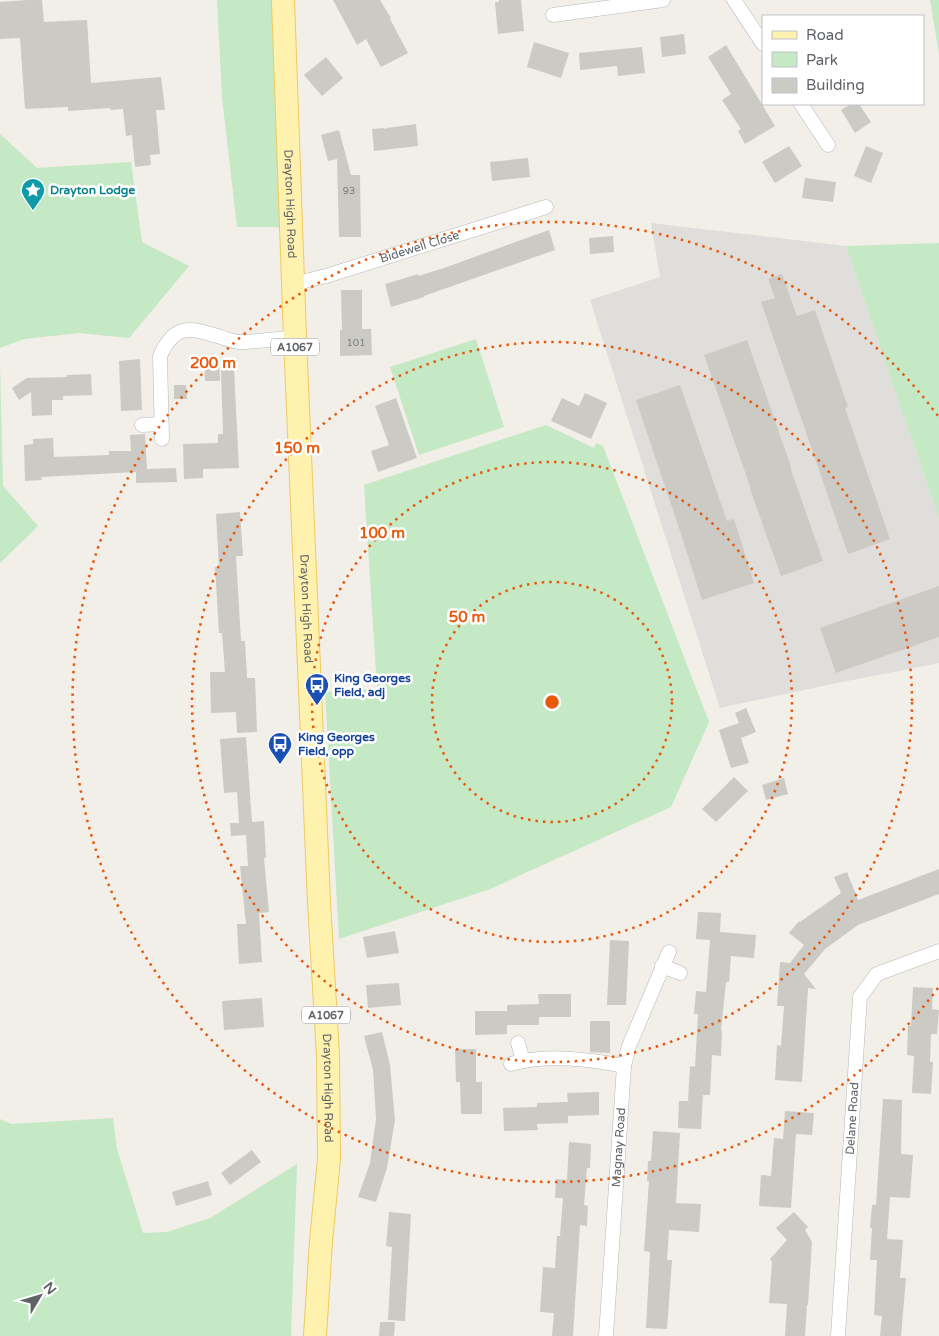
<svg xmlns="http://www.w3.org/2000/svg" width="939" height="1336" viewBox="0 0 939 1336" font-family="'Varela Round',sans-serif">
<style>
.industrial{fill:#e0deda}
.green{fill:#c5e8c5}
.building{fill:#cccac5}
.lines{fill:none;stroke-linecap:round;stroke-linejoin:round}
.minor-casing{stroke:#b5b8bc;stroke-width:15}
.primary-casing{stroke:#f2c960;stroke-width:24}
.minor{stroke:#fff;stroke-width:14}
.primary{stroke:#fff2af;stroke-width:22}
.ring{fill:none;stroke:#e8590c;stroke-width:2.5;stroke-dasharray:2.5 5}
.labels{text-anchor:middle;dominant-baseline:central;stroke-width:5;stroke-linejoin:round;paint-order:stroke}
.number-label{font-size:10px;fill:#7a7d7f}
.shield{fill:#fff;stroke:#8f9295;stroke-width:1}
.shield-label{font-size:11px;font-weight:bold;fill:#5f6368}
.culture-label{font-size:12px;font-weight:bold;fill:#0d838f;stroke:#fff;text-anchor:start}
.street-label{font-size:12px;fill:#5f6368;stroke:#fff}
.transit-label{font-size:12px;font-weight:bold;fill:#164399;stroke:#fff;text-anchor:start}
.centre{fill:#e8590c;stroke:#fff;stroke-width:2.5}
.ring-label{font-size:15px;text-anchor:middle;font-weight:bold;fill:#e8590c;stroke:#fff;stroke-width:5;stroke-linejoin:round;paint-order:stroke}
</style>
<rect width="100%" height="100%" fill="#f1efe8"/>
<!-- industrial -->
<path class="industrial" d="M651,223L846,246L939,519V663L832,684L720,708L590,300L660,277Z"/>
<!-- green -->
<g class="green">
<path d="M217,0H278L283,227H237L222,97Z"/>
<path d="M930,0H939V54Z"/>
<path d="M0,134L37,168L131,162L142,242L189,266L129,338L79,333L24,339L0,348Z"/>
<path d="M939,243V519L846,246Z"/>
<path d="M476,339L504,427L419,455L390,367Z"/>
<path d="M0,363L3,486L38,526L0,563Z"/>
<path d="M546,425L594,448L596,443L603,446L709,722L671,807L490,889L339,939L325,692L377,688L364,485Z"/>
<path d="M113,1118L117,1149L143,1233L167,1232L210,1218L297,1164L291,1336H0V1119L11,1124Z"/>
</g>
<!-- building -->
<g class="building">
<path d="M28,0H42L44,22L87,20L91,83L161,77L165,110H156L160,154L150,155L151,165L135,167L132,135L126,136L123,109L110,110V108L68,111V107L25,109L20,38L0,39V2Z"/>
<path d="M333,0H380L391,18L390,19L408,53L381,67L366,39L357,45Z"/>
<path d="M499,0H521L524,31L498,34L495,2H499Z"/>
<path d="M684,34L686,54L662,57L660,37Z"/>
<path d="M534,42L569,53L561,78L527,67Z"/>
<path d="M726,45L775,126L745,144L738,131L741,129L722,100L731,94L708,57Z"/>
<path d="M642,47L645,73L618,76L617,66L580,70L579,53Z"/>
<path d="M326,57L343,78L322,96L304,75Z"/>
<path d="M851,104H859L871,122L855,133L841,110Z"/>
<path d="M416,124L418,146L374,151L372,129L384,128L385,129L387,128Z"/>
<path d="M339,130L351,175H360L361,237H339L337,159L328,161L321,135Z"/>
<path d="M789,146L802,166L775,183L762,162Z"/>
<path d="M866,146L883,153L871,183L854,176Z"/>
<path d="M528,158L530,177L492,181L490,162Z"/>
<path d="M805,178L836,182L833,202L802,198Z"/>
<path d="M549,230L555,250L424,296V297L391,307L385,284L418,274V276L444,268Z"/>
<path d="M613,236L614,252L590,254L589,238Z"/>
<path d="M782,274L797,316L815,310L848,407L845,408L890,539L848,554L761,302L775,298L768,279Z"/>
<path d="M341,290H362V329H371L372,355L340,356V330H342Z"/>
<path d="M747,340L791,467H790L823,561L781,576L750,489H751L704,355Z"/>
<path d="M204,357H219L220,381H205Z"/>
<path d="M140,359L142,410L121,411L119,361Z"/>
<path d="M234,369L239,468L203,469V478L184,479L183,444L218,443V434H223L221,370Z"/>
<path d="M91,374L92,395L63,396V400H52V415L32,416L31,392L19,400L12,388L27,378L67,377V375Z"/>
<path d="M174,385H186L187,399H174Z"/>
<path d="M680,385L727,521L734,519L754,583L702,600L679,528L636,400Z"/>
<path d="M585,393L607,403L591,439L551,421L562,398L579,406Z"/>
<path d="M396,398L417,458L378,472L371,451L389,445L375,406Z"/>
<path d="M145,434L147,469L176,468L177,482L136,483V472L41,477L42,480L25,481L24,445L33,444V439L53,438L54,457L109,455V451H131L130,435Z"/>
<path d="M240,512L243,556H236L241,641H245L247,678H255L257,732L237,733L236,712L211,713L210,672H225L222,633H219L215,567H219L216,514Z"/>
<path d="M939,586V637L836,673L820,628Z"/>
<path d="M746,708L756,732L741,738L749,763L731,768L719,730L739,723L735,713Z"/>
<path d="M246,737L252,822L264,821L266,858H264L269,912L259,913L262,962L239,964L237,924H246L240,866H248L246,835L231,836L230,823H239L237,792L224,793L220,739Z"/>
<path d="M734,777L748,791L716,822L702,809Z"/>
<path d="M784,778L788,794L766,800L762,785Z"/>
<path d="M939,869V894L858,925L825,949L804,974L816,989L808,988L802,1082L775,1080L777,1045L781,1046L784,1006H777L780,962L790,963L804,945L789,933L799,921L800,922L841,893L834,877L847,872L858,900Z"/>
<path d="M698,912L721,913L720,932L756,935L754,958L731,956L729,982H726L721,1031H722L721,1056L712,1055L710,1095H703L701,1129L678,1128L679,1101H688L690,1066L695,1067L698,1014H694L696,991L706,992L710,940L696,939Z"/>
<path d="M395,931L399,953L367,958L363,937Z"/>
<path d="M610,940L629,941L626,1005H607Z"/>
<path d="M399,983L401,1005L368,1008L366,985Z"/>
<path d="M913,987L933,988L932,1009L939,1010L937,1034H931L930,1062H933L931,1094L912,1093L914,1056L907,1055L908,1026H911Z"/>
<path d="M538,994H571V1017H539V1025H507V1034L475,1035V1011H507V1005L539,1004Z"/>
<path d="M262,998L264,1027L224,1030L222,1001Z"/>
<path d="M590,1021H610V1053L590,1052Z"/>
<path d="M382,1032L390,1065L395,1120L387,1168L376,1202L358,1197L370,1163L376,1119L373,1070L364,1036Z"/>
<path d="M455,1049H476V1082H482V1114H461L460,1082H456Z"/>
<path d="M599,1092V1115L568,1116V1123L537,1124L538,1130L504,1131L503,1108L537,1107V1103L568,1102L567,1093Z"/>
<path d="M883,1099L902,1100L901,1154L913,1155L910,1198L890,1197L887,1239L903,1240L900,1278H906L901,1336H880L882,1316L874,1315L877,1260H870L872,1228H870L872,1205H876Z"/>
<path d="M785,1111L814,1113L812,1135L796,1134L791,1208L759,1206L761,1175L771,1176L774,1138L783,1139Z"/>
<path d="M653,1131L680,1133L676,1203L701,1204L699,1232L669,1230L667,1260H672L667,1329L646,1328L650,1252L644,1251L649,1181H647L648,1161H651Z"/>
<path d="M569,1142L591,1144L590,1168H587L584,1205L588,1206L587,1226L580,1225L573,1336H552L554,1313L540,1312L543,1267L555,1268L557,1236H560L563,1198H555L556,1179L567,1180Z"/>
<path d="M252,1150L261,1162L230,1185L221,1173Z"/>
<path d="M208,1181L212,1195L176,1206L172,1192Z"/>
<path d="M389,1212L411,1214L405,1321L388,1320L392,1247L386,1246Z"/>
<path d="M794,1212L808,1227L805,1230L812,1242L808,1305H807L805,1336H785L787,1304L769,1303L772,1262L770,1259L787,1240L776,1228Z"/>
<path d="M380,1322H395L394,1336H379Z"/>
</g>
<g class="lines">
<!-- minor casing -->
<g class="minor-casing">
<g id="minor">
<path d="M734,0L763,44"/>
<path d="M553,15L663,0"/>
<path d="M801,104L828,145"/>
<path id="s1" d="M293,284L326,276L546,207"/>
<path d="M142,425L161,424"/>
<path d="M162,439L160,356C175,322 191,328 221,337C227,339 234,342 240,342C258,342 277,338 295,338"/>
<path d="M662,966L680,973"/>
<path d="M518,1043L523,1061"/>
<path d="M511,1064C548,1054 588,1059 624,1066"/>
<path id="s2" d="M606,1336L624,1066L629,1046L669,952"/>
<path id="s3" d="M838,1336L860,997L877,974L939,951"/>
</g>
</g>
<!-- primary casing -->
<g class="primary-casing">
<g id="primary">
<path id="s4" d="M283,0L295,338L319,902L328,1055L329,1159L321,1241L315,1336"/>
</g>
</g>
<!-- minor -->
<use href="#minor" class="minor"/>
<!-- primary -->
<use href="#primary" class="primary"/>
</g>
<!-- distance rings -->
<g class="ring">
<circle cx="552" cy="702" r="120"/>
<circle cx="552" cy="702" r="240"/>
<circle cx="552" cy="702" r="360"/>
<path d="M938 988A480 480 0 1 1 938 416"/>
</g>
<!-- icons -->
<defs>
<g id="sight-pin" transform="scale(1.25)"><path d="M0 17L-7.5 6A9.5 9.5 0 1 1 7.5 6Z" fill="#0f9aa8" stroke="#fff"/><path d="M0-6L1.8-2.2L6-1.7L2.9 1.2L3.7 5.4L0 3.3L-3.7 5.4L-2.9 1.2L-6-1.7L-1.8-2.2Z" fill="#fff"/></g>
<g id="bus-pin" transform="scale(1.25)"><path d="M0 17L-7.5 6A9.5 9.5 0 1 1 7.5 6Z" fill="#1a4fb4" stroke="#fff"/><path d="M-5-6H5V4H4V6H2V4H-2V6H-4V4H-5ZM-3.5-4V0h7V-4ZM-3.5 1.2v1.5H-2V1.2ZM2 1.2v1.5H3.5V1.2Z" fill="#fff"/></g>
</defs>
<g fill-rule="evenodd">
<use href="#sight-pin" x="33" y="190"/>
<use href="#bus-pin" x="317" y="685"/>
<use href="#bus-pin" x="280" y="744"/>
</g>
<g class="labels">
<!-- number labels -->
<g class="number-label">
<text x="349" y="191">93</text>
<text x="356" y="343">101</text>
</g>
<!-- shield labels -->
<g class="shield">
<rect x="271" y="338.5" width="48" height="17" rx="4"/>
<rect x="302" y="1006.5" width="48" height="17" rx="4"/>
</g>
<g class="shield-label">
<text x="295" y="347">A1067</text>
<text x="326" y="1015">A1067</text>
</g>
<!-- culture labels -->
<g class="culture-label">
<text x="50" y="190">Drayton Lodge</text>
</g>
<!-- street labels -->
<g class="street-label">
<text stroke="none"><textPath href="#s4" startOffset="204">Drayton High Road</textPath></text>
<text stroke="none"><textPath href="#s1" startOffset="132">Bidewell Close</textPath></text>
<text stroke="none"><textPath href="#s4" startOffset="609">Drayton High Road</textPath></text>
<text stroke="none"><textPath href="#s4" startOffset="1089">Drayton High Road</textPath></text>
<text stroke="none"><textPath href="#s3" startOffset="218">Delane Road</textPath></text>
<text stroke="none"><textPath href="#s2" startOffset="189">Magnay Road</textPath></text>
</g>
<!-- transit labels -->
<g class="transit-label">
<text x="334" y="678">King Georges<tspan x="334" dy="14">Field, adj</tspan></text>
<text x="298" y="737">King Georges<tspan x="298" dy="14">Field, opp</tspan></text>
</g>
</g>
<circle cx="552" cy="702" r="8" class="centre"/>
<g class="ring-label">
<text x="213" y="368">200 m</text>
<text x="297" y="453">150 m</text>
<text x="382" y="538">100 m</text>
<text x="467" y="622">50 m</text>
</g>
<!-- legend -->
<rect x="762" y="15" width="162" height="90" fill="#ffffff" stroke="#bfc1c3"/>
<rect x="772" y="31" width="25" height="8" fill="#fff2af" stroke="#bfc1c3"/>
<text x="806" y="40" font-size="15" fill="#5f6368">Road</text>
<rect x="772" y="52" width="25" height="15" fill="#c5e8c5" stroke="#bfc1c3"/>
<text x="806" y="65" font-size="15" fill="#5f6368">Park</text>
<rect x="772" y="78" width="25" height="15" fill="#cccac5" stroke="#bfc1c3"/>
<text x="806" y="90" font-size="15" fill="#5f6368">Building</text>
<!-- north arrow -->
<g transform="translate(40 1296) rotate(52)" stroke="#ffffff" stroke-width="4" paint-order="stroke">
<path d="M0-4L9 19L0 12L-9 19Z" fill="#5f6368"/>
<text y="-8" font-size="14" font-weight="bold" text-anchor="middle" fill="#5f6368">N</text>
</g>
</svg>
